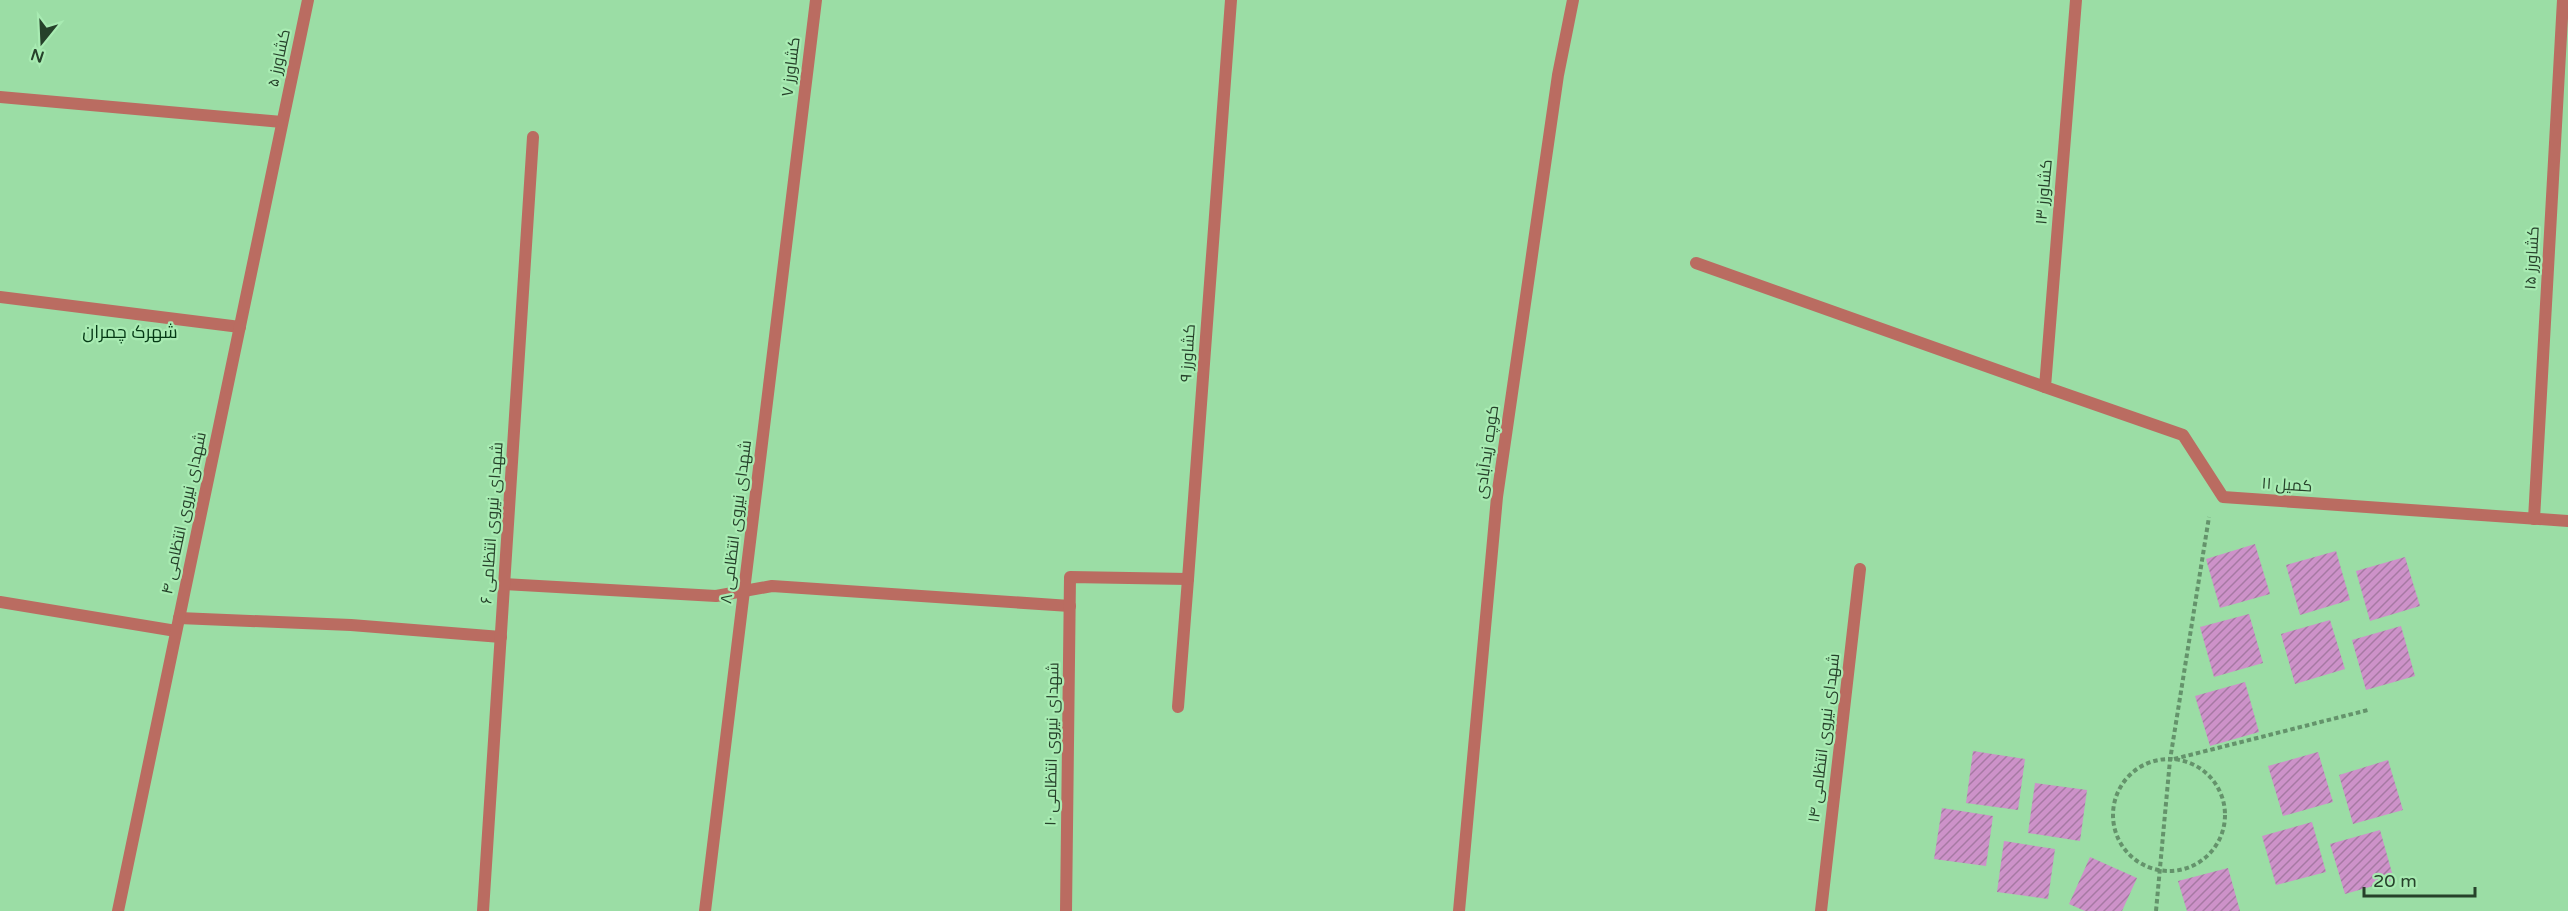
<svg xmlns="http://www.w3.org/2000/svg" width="2568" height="911" viewBox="0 0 2568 911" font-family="'Varela Round',Cairo,sans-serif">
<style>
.building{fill:url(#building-hatch)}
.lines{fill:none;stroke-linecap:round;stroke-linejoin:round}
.path{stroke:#64936b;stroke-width:4;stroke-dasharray:4.5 3;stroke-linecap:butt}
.service{stroke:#ba6c61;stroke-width:12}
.minor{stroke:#ba6c61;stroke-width:12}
.labels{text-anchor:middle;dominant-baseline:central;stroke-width:4.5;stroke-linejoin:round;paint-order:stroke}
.street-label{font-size:16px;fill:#26412a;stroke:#a8ebb2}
.neighbourhood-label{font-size:18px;fill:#053915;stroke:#a8ebb2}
</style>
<defs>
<pattern id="building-hatch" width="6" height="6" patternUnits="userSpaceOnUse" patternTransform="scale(1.5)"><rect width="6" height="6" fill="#cd92c9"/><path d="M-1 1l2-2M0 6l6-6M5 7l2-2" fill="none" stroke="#a679a3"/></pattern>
</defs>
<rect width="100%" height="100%" fill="#9bdda5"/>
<!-- building -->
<g class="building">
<path d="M2255,544L2270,594L2220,608L2206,559Z"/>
<path d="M2336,551L2350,600L2300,615L2286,565Z"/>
<path d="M2405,557L2420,606L2370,621L2356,571Z"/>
<path d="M2249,614L2263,663L2214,677L2200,627Z"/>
<path d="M2330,620L2345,669L2295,684L2281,634Z"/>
<path d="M2401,626L2415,676L2366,690L2352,640Z"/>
<path d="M2245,682L2259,732L2210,746L2195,696Z"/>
<path d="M1973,751L2025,759L2018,810L1966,803Z"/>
<path d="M2318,752L2333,802L2283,816L2268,766Z"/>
<path d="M2388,760L2403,810L2353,824L2339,775Z"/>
<path d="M2035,783L2087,790L2080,841L2028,833Z"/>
<path d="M1942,808L1993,816L1986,866L1934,859Z"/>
<path d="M2312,822L2326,872L2276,885L2262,836Z"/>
<path d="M2380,830L2394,880L2345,894L2330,844Z"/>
<path d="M2004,841L2055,849L2048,899L1997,892Z"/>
<path d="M2090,857L2137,878L2122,911H2085L2069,904Z"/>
<path d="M2228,868L2240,911H2187L2178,881Z"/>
</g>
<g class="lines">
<!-- path -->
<g class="path">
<path d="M2174,759L2368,710"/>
<circle cx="2169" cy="815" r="56"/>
<path d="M2156,911L2170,760L2209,517"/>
</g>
<!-- service -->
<g class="service">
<path d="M1696,263L2045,387"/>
<path d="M0,297L240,327"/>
<path d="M0,602L176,631"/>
<path d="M1178,707L1188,579"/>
<path d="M1821,911L1860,569"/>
</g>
<!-- minor -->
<g class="minor">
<path d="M2076,0L2045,387L2183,435L2223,497L2568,521"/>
<path d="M0,97L282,122"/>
<path d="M2534,519L2563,0"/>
<path d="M504,584L716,596L772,586L1070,606"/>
<path d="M179,618L351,625L501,637"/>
<path d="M118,911L308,0"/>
<path d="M483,911L533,137"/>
<path d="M705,911L816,0"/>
<path d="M1066,911L1070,577L1188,579L1231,0"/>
<path d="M1459,911L1497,497L1558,75L1573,0"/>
</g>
</g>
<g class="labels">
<!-- street labels -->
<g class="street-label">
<text transform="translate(279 58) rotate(-78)">کشاورز ۵</text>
<text transform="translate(791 67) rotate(-83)">کشاورز ۷</text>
<text transform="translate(2044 192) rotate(-85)">کشاورز ۱۳</text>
<text transform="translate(2532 258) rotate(-87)">کشاورز ۱۵</text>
<text transform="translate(1188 353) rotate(-86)">کشاورز ۹</text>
<text transform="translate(1487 452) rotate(-82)">کوچه زیدآبادی</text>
<text transform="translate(2287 485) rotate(4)">کمیل ۱۱</text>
<text transform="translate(184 513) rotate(-78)">شهدای نیروی انتظامی ۴</text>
<text transform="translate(736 522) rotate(-83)">شهدای نیروی انتظامی ۸</text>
<text transform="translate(492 523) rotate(-86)">شهدای نیروی انتظامی ۶</text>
<text transform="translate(1824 738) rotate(-83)">شهدای نیروی انتظامی ۱۴</text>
<text transform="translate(1052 744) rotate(-89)">شهدای نیروی انتظامی ۱۰</text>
</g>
<!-- neighbourhood labels -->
<g class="neighbourhood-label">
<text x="130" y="332">شهرک چمران</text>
</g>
</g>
<!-- north arrow -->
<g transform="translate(42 42) rotate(198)" stroke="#a8ebb2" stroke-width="4.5" paint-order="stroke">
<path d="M0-4.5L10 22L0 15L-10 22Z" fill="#26412a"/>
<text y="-9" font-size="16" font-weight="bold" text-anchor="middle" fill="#26412a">N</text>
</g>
<!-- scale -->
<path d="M2364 887v9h111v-9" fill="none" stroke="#26412a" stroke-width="3"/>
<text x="2373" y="887" font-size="18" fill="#26412a" stroke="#a8ebb2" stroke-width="4.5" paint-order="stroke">20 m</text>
</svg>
